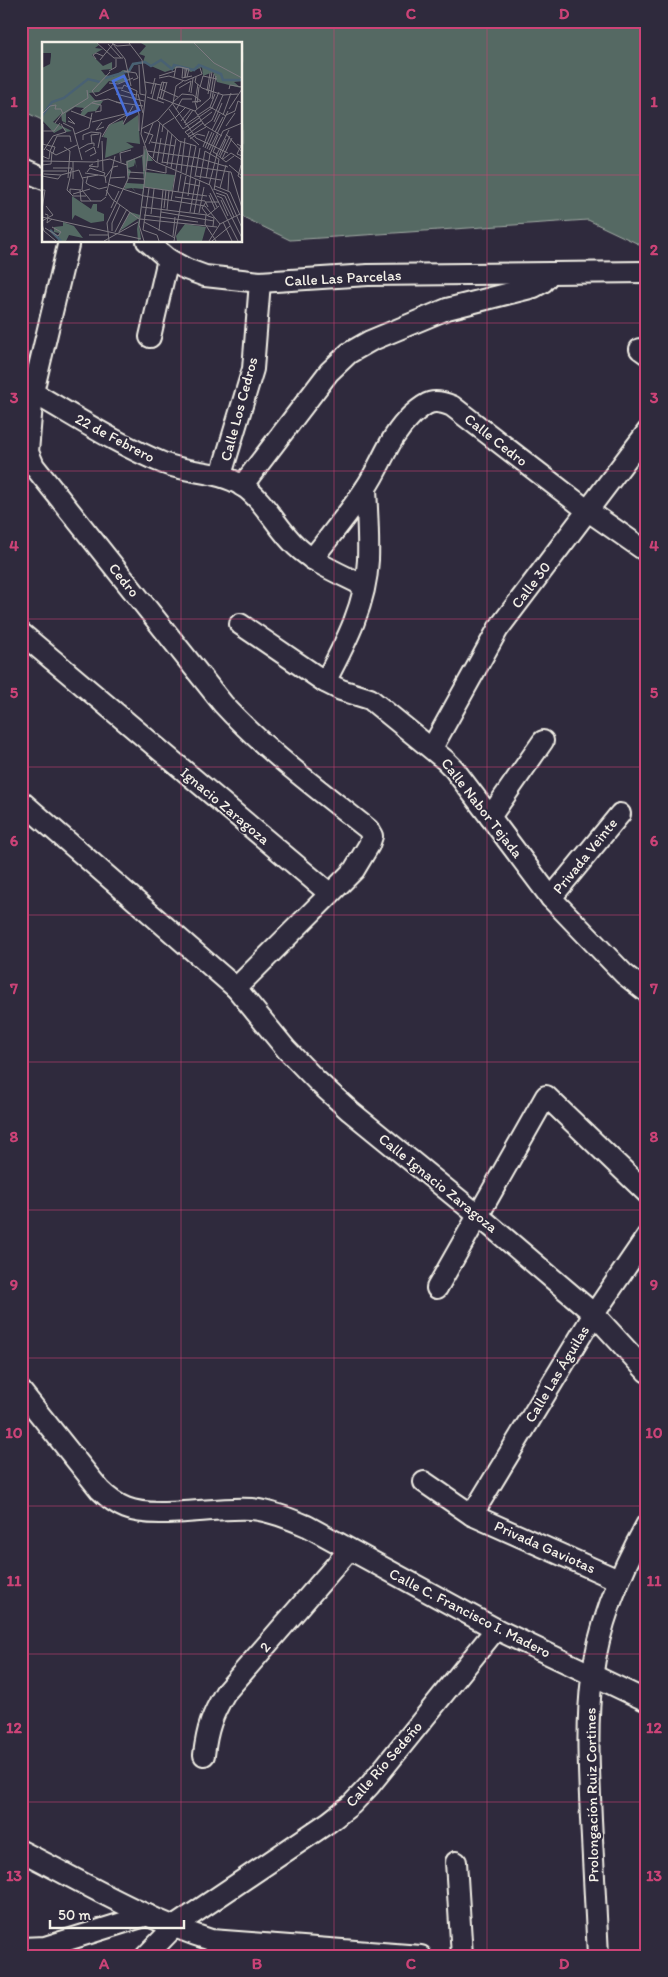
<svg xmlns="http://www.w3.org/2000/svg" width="668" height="1977" viewBox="0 0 668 1977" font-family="Itim,sans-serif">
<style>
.green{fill:#546963;stroke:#a4ada6}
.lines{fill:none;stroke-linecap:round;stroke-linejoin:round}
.minor-casing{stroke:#f4f1e8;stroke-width:24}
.minor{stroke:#2f2a3d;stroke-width:20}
.grid{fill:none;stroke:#cc4377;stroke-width:1;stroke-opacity:0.55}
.labels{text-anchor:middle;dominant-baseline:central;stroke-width:4;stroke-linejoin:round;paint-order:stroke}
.street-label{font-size:15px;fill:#f4f1e8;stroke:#2f2a3d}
.inset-river{fill:none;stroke:#496173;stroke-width:2.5}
.inset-road{fill:none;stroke:#7e7a81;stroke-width:1}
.view{fill:#486fdb;fill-opacity:0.15;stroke:#486fdb;stroke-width:2.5}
.inset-edge{fill:none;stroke:#f4f1e8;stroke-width:2.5}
.neatline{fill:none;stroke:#cc4377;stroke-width:2}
.grid-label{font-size:16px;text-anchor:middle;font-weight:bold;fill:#cc4377}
</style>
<rect width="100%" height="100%" fill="#2f2a3d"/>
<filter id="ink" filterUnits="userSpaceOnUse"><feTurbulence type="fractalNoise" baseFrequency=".02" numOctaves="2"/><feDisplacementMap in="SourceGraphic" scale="10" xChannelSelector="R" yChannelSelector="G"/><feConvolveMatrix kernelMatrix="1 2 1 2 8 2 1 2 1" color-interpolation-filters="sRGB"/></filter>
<g filter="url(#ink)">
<!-- green -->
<path class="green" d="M21,21H647V248L588,220L290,240L241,216V44H44V121L21,110Z"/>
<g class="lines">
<!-- minor casing -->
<g class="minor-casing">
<g id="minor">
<path d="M21,169L44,179"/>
<path d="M69,241L33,392L28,452L34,466L223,704C266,751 318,789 368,829L372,836L369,845L354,870L236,988"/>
<path d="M147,241L168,259L186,269L205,276L260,282L368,275L647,272"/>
<path d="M150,337L168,259"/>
<path d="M640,349L647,354"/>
<path d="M23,387C70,413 114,443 163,463C190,474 218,470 243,486C265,501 277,528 296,546C315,564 341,574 364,586"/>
<path d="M221,475L253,369L260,282"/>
<path d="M242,486L329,372L349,353L370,341L447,309L534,287L543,282L550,274"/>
<path d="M312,559C330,536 349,513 365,489C383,463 387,439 412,415C427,402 433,398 452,406L587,510L647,552"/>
<path d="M240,624L325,682L341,690L370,699L445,760L454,769L551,898L624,974L647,992"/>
<path d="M21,633L329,893"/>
<path d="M325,682C345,644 366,605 368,560C369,536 367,512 366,488"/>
<path d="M432,748L498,629L647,432"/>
<path d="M21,801L236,988L286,1049L317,1081L350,1111L479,1216L594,1314L647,1372"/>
<path d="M490,817L543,741"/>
<path d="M551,898L620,814"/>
<path d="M437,1288L546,1096L647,1193"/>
<path d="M21,1391L100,1490C108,1498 116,1504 126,1508C155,1520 217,1506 252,1509C271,1511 290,1519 307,1526L496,1629L647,1701"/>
<path d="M424,1482L472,1515L618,1580"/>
<path d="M472,1515L594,1314L647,1236"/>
<path d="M204,1755C207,1729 212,1715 225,1693L349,1550"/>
<path d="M21,1851C83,1882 146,1920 211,1940L421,1956"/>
<path d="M456,1862L462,1956"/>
<path d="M21,1948L45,1947L148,1915"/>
<path d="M146,1956L175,1926L329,1822L352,1804L370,1785L496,1629"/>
<path d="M598,1956C596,1910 593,1864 591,1819C589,1771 586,1725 592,1678C599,1623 620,1572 647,1524"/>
</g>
</g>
<!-- minor -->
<use href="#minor" class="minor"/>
</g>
</g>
<!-- grid -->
<path class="grid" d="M181,21V44M334,21V1956M487,21V1956M21,175H44M241,175H647M181,241V1956M21,323H647M21,471H647M21,619H647M21,767H647M21,915H647M21,1062H647M21,1210H647M21,1358H647M21,1506H647M21,1654H647M21,1802H647"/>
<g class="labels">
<!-- street labels -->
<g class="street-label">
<text transform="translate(343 278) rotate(-3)">Calle Las Parcelas</text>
<text transform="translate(239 409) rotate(-75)">Calle Los Cedros</text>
<text transform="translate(115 438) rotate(28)">22 de Febrero</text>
<text transform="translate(496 440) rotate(38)">Calle Cedro</text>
<text transform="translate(124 580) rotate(51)">Cedro</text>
<text transform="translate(531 585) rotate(-53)">Calle 30</text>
<text transform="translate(225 806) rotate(40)">Ignacio Zaragoza</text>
<text transform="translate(482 808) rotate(52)">Calle Nabor Tejada</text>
<text transform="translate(585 856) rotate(-51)">Privada Veinte</text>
<text transform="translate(438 1183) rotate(39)">Calle Ignacio Zaragoza</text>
<text transform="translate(557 1374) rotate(-59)">Calle Las Águilas</text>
<text transform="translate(545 1547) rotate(24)">Privada Gaviotas</text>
<text transform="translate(470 1613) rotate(27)">Calle C. Francisco I. Madero</text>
<text transform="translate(265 1647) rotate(-49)">2</text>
<text transform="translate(384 1764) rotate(-49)">Calle Río Sedeño</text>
<text transform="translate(592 1795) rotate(-91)">Prolongación Ruiz Cortines</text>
</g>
</g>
<!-- overview -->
<g transform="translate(42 42)">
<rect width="200" height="200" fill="#2f2a3d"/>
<path d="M0,1H55L57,3L53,6L61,7L50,13L61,24L70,20V27L59,28L63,33L71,35L81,28L86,29L92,21L101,20L103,14L97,12L104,4L99,1H200V39L192,40L199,46L175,40L171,30L161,34L160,25L149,30L138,25L123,30L102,21L92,23L87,31L81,30L86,38L77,41L67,39L57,50L47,51L53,58L61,59L54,69L46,70L42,74L38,73L42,66L33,65L24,71V81L20,79L19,72L11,80L30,89L24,90L21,86L12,91L0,78V26L8,22L9,14V11H0ZM96,73L98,102L84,100L92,105L63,116L65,96L61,95L67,83L81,78L82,83ZM103,106L111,119H105L103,130L133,133L130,149L102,145L97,183L99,197L96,199L95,187L97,176L78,189L88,170L98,173L101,147L91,146L94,150L90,146L82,147L86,136L84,119L101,114ZM100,115L102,142L85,141L89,129L86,126L92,124L93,120L95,127L93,117ZM30,154L49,167L51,162H55V169L62,172V179L49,181L33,173L30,178ZM21,180L32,184L41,196L27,193L24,199H16L17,191L12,190V185L21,184ZM143,182L164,185L160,199H135L134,194Z" fill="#546963" fill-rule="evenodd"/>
<path class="inset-river" d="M63,36L87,29L91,22L103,20L109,24L119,18L130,27L132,23L152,28L157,23L179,32L181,38H200M0,74L10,60L22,56L46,37L58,40M8,188L19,199"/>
<path class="inset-road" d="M55,1L72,16H81M70,1L75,4L88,3M87,1L100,18L104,50L99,92L106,112L114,120L168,143L196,199M152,1L172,21L200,36M66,2L79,16M54,17L51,13L54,11L61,14M58,18L71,2L83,17L89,44M97,23L98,52L103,53M141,25L140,36L150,34M143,26V35L145,26M67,29L74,25V17M82,29L94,31L96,36L91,38M117,34L133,29M132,35L134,25H138L147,27L145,35M154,35L153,40L160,46L181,53M117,36L127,34L143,39L160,32L158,26M103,40L119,43M67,41L76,42L91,36M158,45L161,34L175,37M137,46L149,39L147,50M80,47L82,43L95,49L93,62L97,72V89M118,47L136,55M187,47L188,43L200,45M79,48L94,53M165,49L168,31M149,51L151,36M74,52L102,59M96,52L101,71M109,52L113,36M166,52L170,30M54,54L50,49L68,30M54,54L71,46H80M105,55L122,61M116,55L131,61L134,44L141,39M110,57L114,41M118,57L122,40M170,57L174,34M115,58L120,40L125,41M120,58L125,40M74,60L101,64M131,60L140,52L151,53L159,59L150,60M50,61L59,63V69L53,70M130,61L154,96L186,111M131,61L153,69L163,84M155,61L157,45M168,65L184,74M170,66L177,50M127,67L141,87L157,76M155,67L153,60L156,42M187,67L200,47M134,68L140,57H150M29,69L50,77M39,69L51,60L66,57L80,62M153,69L168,56L172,32M0,72L8,64L14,63L13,67H19L21,72M156,73L168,65L173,52M181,73L189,51M184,73L193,69L196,59L200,61M157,75L170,66M133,76L144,65M115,78L137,99L154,104L150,124M26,79L33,82L26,75M139,79L149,67M50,80L95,69M60,80L54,88L62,85M172,80L180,61M13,81L20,72L46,56L45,48M21,81L31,86L40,118M142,81L151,68M81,82L91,64M143,83L156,74M162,83L180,94M163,83L170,78L181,53L196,52M184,84L193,71M99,87L116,78L131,61M170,88L178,72M0,89H12L18,81M145,89L170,70M102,90L111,93L107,102M120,90L121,83L132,76M173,90L181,75M33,92L47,86L50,71M175,92L186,69M184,92L200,110M145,93L161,81M60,95L67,83L86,72M146,95L164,85M148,97L155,92L163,94M41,98V93L49,90L59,91L56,106M60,99L61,129M109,100L133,104M50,101L49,93L57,92M103,101L111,81M0,102L13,105L11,111M1,102V82M195,102L199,104L195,112L200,114M157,103L143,90L159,79M22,105L28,109L26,136M161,105L167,89M163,106L170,90M4,107L14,113L35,103M37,107L46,102L52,101V104M165,107L172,91M2,108L11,94L24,90L19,82M167,108L175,92M8,109L15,94H28L29,100M105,109L156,116L186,125M43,110L52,105L54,111L48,114M174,112L184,120L192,114M175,112L187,88M175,112L171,110L181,89L200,81M177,113L184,97M0,114L7,117L8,109M178,115L188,94M111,116L118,81M180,117L190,96M181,117L189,111L200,118M0,119L52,120L68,117L85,123M31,119V137M79,120L78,111L89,108M115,120L119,96M120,120L189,130M120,121L126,88M51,122L47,124L56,125V117M0,123L9,122L10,110M125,123L130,92M187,123L200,134M199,123L196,134L200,137M11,126H30L28,132M129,126L134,97M104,127L124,131V125M134,128L139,100M0,129H25M102,129V104M45,130L48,126L63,131L62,133M86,130L102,131M139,130L143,96M189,130L200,166M29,131L25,148L31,154H44M43,131L63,134L64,141M2,132L19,133L37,128L41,138L40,148L49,159M144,132L149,102M0,134L16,137L19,133M46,134L44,141L47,143L57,147L65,145M154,134L179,138M153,135L158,106M40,136L56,133M63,136L71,125L76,124M68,136L83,135M86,136L102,137M164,136L168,112L176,93M158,137L163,109L177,117L172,148M142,141L158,144M66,142L81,147M167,143L175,112M173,144L188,150L198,173M102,145L165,154M178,146L184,123M81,147L102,154L163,164L178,182M172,147L185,152L200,186M0,148H3L0,168M38,148L39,159H59L64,155M64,148L70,157L97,177M186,149L187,130M136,150L139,132M28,151V147L39,148M168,151L175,165M174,151L183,154L192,175M31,152L48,147M167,153L173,167M64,154L73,114M146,154L150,123M175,154L180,156L190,176M133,155L163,159L166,165M179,158L186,174M129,159L134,129M100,165L165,173M69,166L77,149M122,166L124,148M125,168L127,149M119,170L172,179M148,170L154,137M157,171L162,145M3,172L6,173L5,181L10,177M109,172L112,147M152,172L158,138M102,173L156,180M164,173L163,182L174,199M165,174L177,164M0,175L99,197M190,176L200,196M98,177L175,185M0,179L11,173L4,164M102,180L133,196M181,180L190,199M0,182L2,189L14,199M171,184L172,176L166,174L160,166L164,160H177M3,186L16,194L19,190L10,185M101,188L107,146M101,188L115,193L117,199M70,189V181L78,163M117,189L121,148M73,190L85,167M77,190L88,170M47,193H66M131,194L133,175M62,199L96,180M67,199L65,181L86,137L85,120L101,113M102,199L97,183L106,111M132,199L144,134M167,199L178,182L198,172M170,199L188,184"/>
<path class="view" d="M82,34L97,68L85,73L71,39Z"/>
<rect width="200" height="200" class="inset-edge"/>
</g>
<!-- margin -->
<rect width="668" height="1977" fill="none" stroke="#2f2a3d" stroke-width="55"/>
<!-- scale -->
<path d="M50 1920v8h134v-8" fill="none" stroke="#f4f1e8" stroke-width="2.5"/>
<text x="58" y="1920" font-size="15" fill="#f4f1e8" stroke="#2f2a3d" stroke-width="4" paint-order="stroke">50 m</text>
<rect x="28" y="28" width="612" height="1922" class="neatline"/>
<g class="grid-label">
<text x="104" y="19">A</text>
<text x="257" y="19">B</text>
<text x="411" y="19">C</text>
<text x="564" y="19">D</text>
<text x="14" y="107">1</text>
<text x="654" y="107">1</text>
<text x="14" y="255">2</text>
<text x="654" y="255">2</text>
<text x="14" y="403">3</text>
<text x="654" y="403">3</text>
<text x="14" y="551">4</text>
<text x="654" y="551">4</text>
<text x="14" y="698">5</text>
<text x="654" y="698">5</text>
<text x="14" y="846">6</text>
<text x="654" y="846">6</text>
<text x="14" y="994">7</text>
<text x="654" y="994">7</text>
<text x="14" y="1142">8</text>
<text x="654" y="1142">8</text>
<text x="14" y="1290">9</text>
<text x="654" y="1290">9</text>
<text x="14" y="1438">10</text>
<text x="654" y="1438">10</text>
<text x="14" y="1586">11</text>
<text x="654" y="1586">11</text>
<text x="14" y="1733">12</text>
<text x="654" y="1733">12</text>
<text x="14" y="1881">13</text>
<text x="654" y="1881">13</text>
<text x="104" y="1969">A</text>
<text x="257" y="1969">B</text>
<text x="411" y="1969">C</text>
<text x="564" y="1969">D</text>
</g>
</svg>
